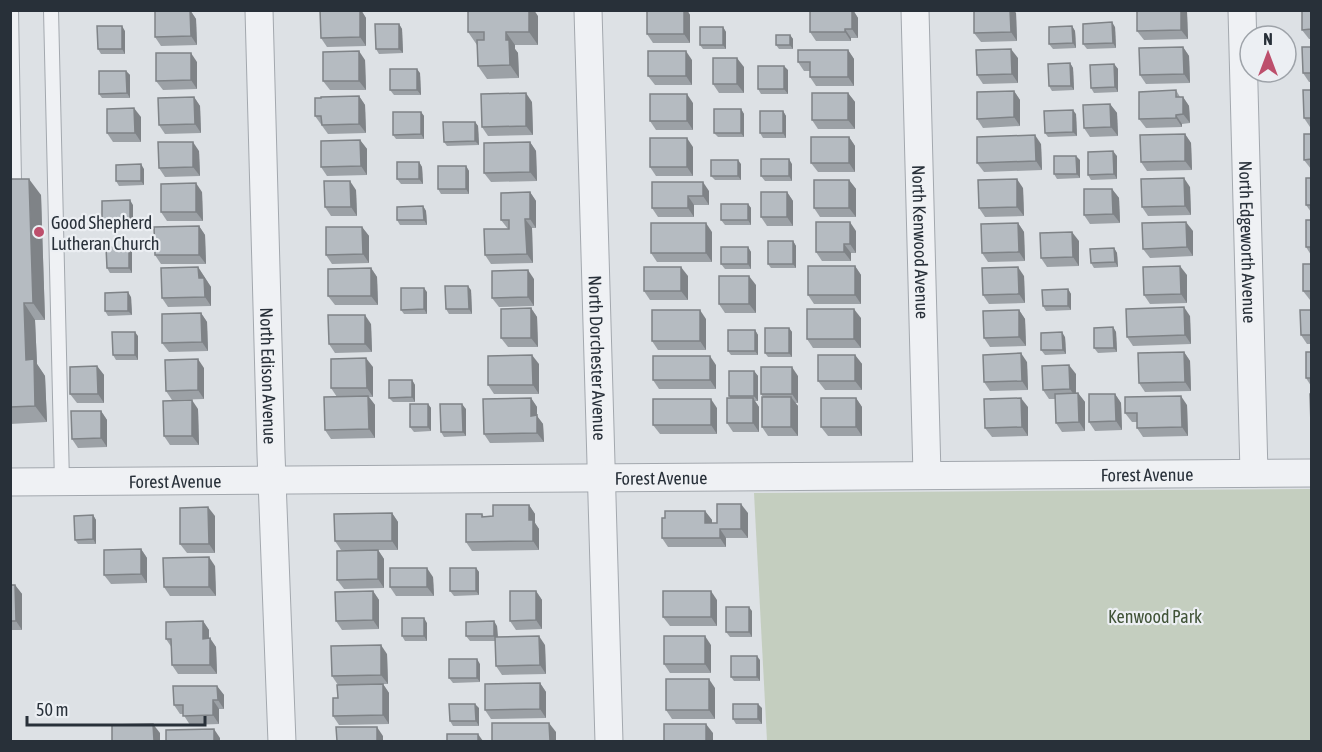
<svg xmlns="http://www.w3.org/2000/svg" width="1322" height="752" viewBox="0 0 1322 752" font-family="'Asap Condensed',sans-serif">
<style>
.green{fill:#c4cebf}
.lines{fill:none;stroke-linecap:round;stroke-linejoin:round}
.service-casing{stroke:#a3a8ae;stroke-width:16}
.minor-casing{stroke:#a3a8ae;stroke-width:29}
.service{stroke:#eff1f4;stroke-width:14}
.minor{stroke:#eff1f4;stroke-width:27}
.wall{fill:#9ca1a6}
.shaded-wall{fill:#7f8387}
.building{fill:#b5bbc1;stroke:#7f8387;stroke-width:1.5}
.poi-dot{fill:#bd4f6c;stroke:#eceff3;stroke-width:2}
.labels{text-anchor:middle;dominant-baseline:central;stroke-width:4.5;stroke-linejoin:round;paint-order:stroke}
.poi-label{font-size:18px;fill:#283039;stroke:#eceff3;text-anchor:start}
.street-label{font-size:18px;fill:#283039;stroke:#eceff3}
.park-label{font-size:18px;fill:#405337;stroke:#eceff3}
</style>
<rect width="100%" height="100%" fill="#dde1e5"/>
<!-- green -->
<path class="green" d="M1311,489V741H767L754,493Z"/>
<g class="lines">
<!-- service casing -->
<g class="service-casing">
<g id="service">
<path d="M51,10L62,483"/>
<path d="M10,182H14L11,10"/>
</g>
</g>
<!-- minor casing -->
<g class="minor-casing">
<g id="minor">
<path id="s1" d="M259,10L271,454L282,742"/>
<path id="s2" d="M588,10L609,742"/>
<path id="s3" d="M915,10L927,475"/>
<path id="s4" d="M1242,10L1254,473"/>
<path id="s5" d="M10,482L1312,473"/>
</g>
</g>
<!-- service -->
<use href="#service" class="service"/>
<!-- minor -->
<use href="#minor" class="minor"/>
</g>
<!-- wall -->
<g class="wall">
<path d="M190,10L196,19L197,45L161,46L155,37Z"/>
<path d="M320,10H361L366,18V46L327,47L321,38Z"/>
<path d="M647,10H687L690,15V43H653L647,34Z"/>
<path d="M810,10H853L858,18V38H851V41H816L810,32Z"/>
<path d="M1311,10V39H1309L1302,30Z"/>
<path d="M1187,12L1188,39L1144,40L1137,31Z"/>
<path d="M1016,13L1017,41L981,42L974,33Z"/>
<path d="M538,16V45H515V49L518,53L519,78L487,79L478,66L477,45L468,32Z"/>
<path d="M399,24L402,29L403,53L379,54L376,49Z"/>
<path d="M1072,26L1075,31L1076,48L1053,49L1049,44Z"/>
<path d="M723,27L726,32V49H703L700,45Z"/>
<path d="M1115,27L1116,48L1087,49L1083,44Z"/>
<path d="M125,31V54H101L98,49Z"/>
<path d="M790,35L793,39V49H779L776,45Z"/>
<path d="M1183,47L1189,56L1190,83L1146,84L1140,75Z"/>
<path d="M1311,47V82H1309L1303,73Z"/>
<path d="M848,50L854,59V86H816L810,77V71H804L798,62Z"/>
<path d="M1018,58V83L983,84L977,75Z"/>
<path d="M365,60L366,90H330L323,81Z"/>
<path d="M692,60V85H655L648,76Z"/>
<path d="M197,62V89L163,90L156,81Z"/>
<path d="M1070,63L1073,68L1074,90L1052,91L1049,86Z"/>
<path d="M1114,64L1118,69V92L1094,93L1091,88Z"/>
<path d="M744,67V93H719L713,84Z"/>
<path d="M788,70V94H761L758,89Z"/>
<path d="M126,71L130,75V98H102L99,94Z"/>
<path d="M420,73L421,95H394L390,90Z"/>
<path d="M1176,90L1180,97H1183L1189,106L1190,123L1182,124V127L1146,128L1139,119Z"/>
<path d="M1311,90V127H1310L1304,118Z"/>
<path d="M1014,91L1020,100V126L983,128L977,119Z"/>
<path d="M848,93L855,102V129H818L812,120Z"/>
<path d="M359,96L365,105L366,133L328,134L315,116Z"/>
<path d="M194,97L200,106L201,133L165,134L159,125Z"/>
<path d="M532,102L533,135L488,136L482,127Z"/>
<path d="M693,103V130H656L650,121Z"/>
<path d="M1110,104L1117,113L1118,136L1090,137L1084,128Z"/>
<path d="M741,109L744,114V137H718L714,133Z"/>
<path d="M783,111L786,116V138H763L760,133Z"/>
<path d="M421,112L424,116V139H396L393,135Z"/>
<path d="M1076,114L1077,136L1048,137L1045,133Z"/>
<path d="M141,117V142H113L107,133Z"/>
<path d="M475,122L478,126L479,145L447,146L444,142Z"/>
<path d="M1185,134L1191,143L1192,170L1147,171L1141,162Z"/>
<path d="M1311,134V169L1304,160Z"/>
<path d="M849,137L855,146V172H818L811,163Z"/>
<path d="M360,140L367,149V175L327,176L321,167Z"/>
<path d="M530,142L536,151L537,181L491,182L484,173Z"/>
<path d="M1041,144L1042,170L984,172L977,163Z"/>
<path d="M693,147V176H656L650,167Z"/>
<path d="M199,151L200,176L165,177L159,168Z"/>
<path d="M1117,156V179L1091,180L1088,175Z"/>
<path d="M1080,160V178L1057,179L1054,174Z"/>
<path d="M419,162L422,167L423,184H401L397,179Z"/>
<path d="M741,164V180H715L711,176Z"/>
<path d="M792,164V181H765L761,176Z"/>
<path d="M466,166L469,171V194H441L438,189Z"/>
<path d="M144,169V185L119,186L116,181Z"/>
<path d="M1311,178V212L1306,205Z"/>
<path d="M10,179L41,195L45,320H35L37,364L45,376L47,422L10,424Z"/>
<path d="M849,180L856,189V217H820L814,208Z"/>
<path d="M652,182L709,191V205H694V217H658L652,208Z"/>
<path d="M1190,187L1191,215L1148,216L1142,207Z"/>
<path d="M1023,188L1024,216L985,217L979,208Z"/>
<path d="M1112,189L1119,198L1120,223L1090,224L1084,215Z"/>
<path d="M356,190L357,216H331L325,207Z"/>
<path d="M202,192L203,221H167L161,212Z"/>
<path d="M530,192L536,201V228H532L533,263L491,264L485,255L509,229H508L501,220Z"/>
<path d="M787,192L793,201V226H767L761,217Z"/>
<path d="M748,204L751,208V225H725L721,220Z"/>
<path d="M133,205V227L106,228L102,223Z"/>
<path d="M423,206L426,211L427,225H400L397,220Z"/>
<path d="M1311,220V255L1306,247Z"/>
<path d="M1018,223L1024,232L1025,261L988,262L982,253Z"/>
<path d="M199,226L205,235L206,264H161L155,255Z"/>
<path d="M362,227L369,236V263L332,264L326,255Z"/>
<path d="M856,231V253H851V261H822L816,252Z"/>
<path d="M1193,231V256L1150,258L1143,249Z"/>
<path d="M712,232V262H657L651,253Z"/>
<path d="M793,241L796,246V268H771L768,264Z"/>
<path d="M1079,241V266L1047,267L1041,258Z"/>
<path d="M748,247L751,252V269H725L721,264Z"/>
<path d="M1114,248L1117,253L1118,267L1094,268L1091,263Z"/>
<path d="M132,252V273H110L107,268Z"/>
<path d="M1311,264V300H1310L1303,291Z"/>
<path d="M855,266L861,275V304H814L808,295Z"/>
<path d="M198,267L211,287V306L168,307L162,298Z"/>
<path d="M371,268L377,277L378,305H335L328,296Z"/>
<path d="M1187,275V303L1150,304L1144,295Z"/>
<path d="M688,276V300H650L644,291Z"/>
<path d="M1024,276L1025,303L989,304L983,295Z"/>
<path d="M534,279V306L499,307L492,298Z"/>
<path d="M756,285V313H725L719,304Z"/>
<path d="M1068,289L1071,294V310L1046,311L1043,306Z"/>
<path d="M471,290L472,314H449L446,309Z"/>
<path d="M427,292V314H404L401,310Z"/>
<path d="M131,297L132,315L108,316L105,311Z"/>
<path d="M531,308L537,317L538,347H508L501,338Z"/>
<path d="M1019,310L1025,319L1026,346L990,347L984,338Z"/>
<path d="M1311,310V344H1307L1301,335Z"/>
<path d="M201,313L207,322L208,351L169,352L162,343Z"/>
<path d="M1190,316L1191,344L1133,346L1127,337Z"/>
<path d="M861,318V348H813L807,339Z"/>
<path d="M706,319V350H658L652,341Z"/>
<path d="M371,324L372,352L335,353L329,344Z"/>
<path d="M1113,327L1116,332L1117,352L1098,353L1094,348Z"/>
<path d="M789,328L792,332V357H768L765,353Z"/>
<path d="M755,330L758,335V355H731L728,351Z"/>
<path d="M138,336V360H116L113,355Z"/>
<path d="M1065,337L1066,354L1045,355L1041,350Z"/>
<path d="M1184,352L1190,361L1191,391L1145,392L1139,383Z"/>
<path d="M1311,352V386L1306,378Z"/>
<path d="M855,355L862,364V390H825L818,381Z"/>
<path d="M1027,362L1028,390L990,391L984,382Z"/>
<path d="M539,364V394H494L488,385Z"/>
<path d="M716,365V389H659L653,380Z"/>
<path d="M97,366L104,375V403H77L70,394Z"/>
<path d="M373,367V397H369L375,405V438L331,439L325,430L337,397L331,388Z"/>
<path d="M204,368V399L172,400L166,391Z"/>
<path d="M754,371L758,376V401H755L759,407V432H733L727,423L730,398L729,396Z"/>
<path d="M1076,374V393H1078L1085,402V431L1062,432L1056,423L1055,399H1049L1043,390Z"/>
<path d="M798,376V403H795L798,406V436H768L762,427L763,397L761,394Z"/>
<path d="M412,380L415,385V402H393L389,398Z"/>
<path d="M1115,394L1121,403L1122,430L1095,431L1089,422Z"/>
<path d="M531,398L537,407V416L543,424L544,442L490,443L484,434Z"/>
<path d="M856,398L862,407V436H828L821,427Z"/>
<path d="M428,404L431,408V431L414,432L410,427Z"/>
<path d="M1187,405L1188,436L1143,437L1137,428V422H1132L1125,413Z"/>
<path d="M1028,407V436L992,437L985,428Z"/>
<path d="M717,408V434H660L653,425Z"/>
<path d="M198,409L199,445H170L164,436Z"/>
<path d="M466,409V436L444,437L441,432Z"/>
<path d="M101,411L107,420V447L78,448L72,439Z"/>
<path d="M529,505L535,514V523L539,529V550L472,551L466,542L482,514L484,517L493,516Z"/>
<path d="M705,511L712,520V523H717L748,513V538H726V547H668L662,538Z"/>
<path d="M392,513L398,522V550H341L335,541Z"/>
<path d="M93,515L96,520V544H78L75,540Z"/>
<path d="M215,516V553H187L180,544Z"/>
<path d="M141,549L147,558V583L111,584L104,575Z"/>
<path d="M378,550L384,559V588L344,589L337,580Z"/>
<path d="M215,566L216,596H170L164,587Z"/>
<path d="M476,568L479,572V595L454,596L450,591Z"/>
<path d="M433,577L434,596H396L390,587Z"/>
<path d="M10,585H15L22,594V630H10Z"/>
<path d="M373,591L379,600V629L342,630L336,621Z"/>
<path d="M536,591L542,600V629L516,630L510,621Z"/>
<path d="M717,600V626H670L663,617Z"/>
<path d="M752,611V637H730L726,632Z"/>
<path d="M203,621L209,630V638L216,647L217,674H178L172,665V648L166,639Z"/>
<path d="M427,623V641H405L402,636Z"/>
<path d="M497,626L498,637L545,645L546,674L502,675L496,666L495,641H470L466,636Z"/>
<path d="M711,645V673H670L664,664Z"/>
<path d="M387,654L388,684H383L389,693V724L339,725L333,716L338,698V685L332,676Z"/>
<path d="M760,660V681H734L731,677Z"/>
<path d="M480,664V682L453,683L449,678Z"/>
<path d="M540,683L546,692V718L491,719L485,710Z"/>
<path d="M217,686L224,695V709H219V724L190,725L183,714H180L174,705Z"/>
<path d="M715,688V719H672L666,710Z"/>
<path d="M479,708V726H453L450,721Z"/>
<path d="M762,708V724H736L733,719Z"/>
</g>
<!-- shaded-wall -->
<g class="shaded-wall">
<path d="M190,10L196,19L197,45L191,36Z"/>
<path d="M360,10H361L366,18V46L360,37Z"/>
<path d="M529,10H534L538,16V45L529,32Z"/>
<path d="M684,10H687L690,15V43L684,34Z"/>
<path d="M852,10H853L858,18V38L852,29Z"/>
<path d="M1010,10H1014L1016,13L1017,41L1011,32Z"/>
<path d="M1181,10H1186L1187,12L1188,39L1181,30Z"/>
<path d="M1112,22L1115,27L1116,48L1113,43Z"/>
<path d="M399,24L402,29L403,53L399,49Z"/>
<path d="M122,26L125,31V54L122,49Z"/>
<path d="M1072,26L1075,31L1076,48L1073,43Z"/>
<path d="M723,27L726,32V49L723,45Z"/>
<path d="M845,29L851,38V41L845,32Z"/>
<path d="M506,32L515,45V49L518,53L519,78L510,65Z"/>
<path d="M790,35L793,39V49L790,45Z"/>
<path d="M1183,47L1189,56L1190,83L1184,74Z"/>
<path d="M1011,49L1018,58V83L1012,74Z"/>
<path d="M848,50L854,59V86L848,77Z"/>
<path d="M359,51L365,60L366,90L359,81Z"/>
<path d="M686,51L692,60V85L686,76Z"/>
<path d="M191,53L197,62V89L191,80Z"/>
<path d="M737,58L744,67V93L737,84Z"/>
<path d="M1070,63L1073,68L1074,90L1071,86Z"/>
<path d="M1114,64L1118,69V92L1115,87Z"/>
<path d="M784,66L788,70V94L784,89Z"/>
<path d="M417,69L420,73L421,95L417,90Z"/>
<path d="M126,71L130,75V98L127,93Z"/>
<path d="M1014,91L1020,100V126L1014,117Z"/>
<path d="M526,93L532,102L533,135L526,126Z"/>
<path d="M848,93L855,102V129L848,120Z"/>
<path d="M687,94L693,103V130L687,121Z"/>
<path d="M359,96L365,105L366,133L359,124Z"/>
<path d="M194,97L200,106L201,133L195,124Z"/>
<path d="M1183,97L1189,106L1190,123L1183,114Z"/>
<path d="M1110,104L1117,113L1118,136L1111,127Z"/>
<path d="M134,108L141,117V142L135,133Z"/>
<path d="M741,109L744,114V137L741,133Z"/>
<path d="M1073,110L1076,114L1077,136L1073,132Z"/>
<path d="M783,111L786,116V138L783,133Z"/>
<path d="M421,112L424,116V139L421,134Z"/>
<path d="M1176,115L1182,124V127L1176,118Z"/>
<path d="M475,122L478,126L479,145L475,141Z"/>
<path d="M1185,134L1191,143L1192,170L1185,161Z"/>
<path d="M1035,135L1041,144L1042,170L1036,161Z"/>
<path d="M849,137L855,146V172L849,163Z"/>
<path d="M687,138L693,147V176L687,167Z"/>
<path d="M360,140L367,149V175L361,166Z"/>
<path d="M193,142L199,151L200,176L193,167Z"/>
<path d="M530,142L536,151L537,181L530,172Z"/>
<path d="M1113,151L1117,156V179L1114,174Z"/>
<path d="M1076,156L1080,160V178L1077,174Z"/>
<path d="M789,159L792,164V181L789,176Z"/>
<path d="M738,160L741,164V180L738,176Z"/>
<path d="M419,162L422,167L423,184L419,179Z"/>
<path d="M141,164L144,169V185L141,181Z"/>
<path d="M466,166L469,171V194L466,189Z"/>
<path d="M1184,178L1190,187L1191,215L1185,206Z"/>
<path d="M29,179L41,195L45,320L33,303Z"/>
<path d="M1017,179L1023,188L1024,216L1017,207Z"/>
<path d="M849,180L856,189V217L849,208Z"/>
<path d="M350,181L356,190L357,216L351,207Z"/>
<path d="M703,182L709,191V205L703,196Z"/>
<path d="M196,183L202,192L203,221L196,212Z"/>
<path d="M1112,189L1119,198L1120,223L1113,214Z"/>
<path d="M530,192L536,201V228L530,219Z"/>
<path d="M787,192L793,201V226L787,217Z"/>
<path d="M688,196L694,205V217L688,208Z"/>
<path d="M130,200L133,205V227L130,223Z"/>
<path d="M748,204L751,208V225L748,220Z"/>
<path d="M423,206L426,211L427,225L424,220Z"/>
<path d="M525,219L532,228L533,263L527,254Z"/>
<path d="M850,222L856,231V253L850,244Z"/>
<path d="M1186,222L1193,231V256L1187,247Z"/>
<path d="M706,223L712,232V262L706,253Z"/>
<path d="M1018,223L1024,232L1025,261L1019,252Z"/>
<path d="M199,226L205,235L206,264L199,255Z"/>
<path d="M362,227L369,236V263L363,254Z"/>
<path d="M1072,232L1079,241V266L1073,257Z"/>
<path d="M793,241L796,246V268L793,264Z"/>
<path d="M844,244L851,253V261L844,252Z"/>
<path d="M129,247L132,252V273L129,268Z"/>
<path d="M748,247L751,252V269L748,264Z"/>
<path d="M1114,248L1117,253L1118,267L1115,262Z"/>
<path d="M855,266L861,275V304L855,295Z"/>
<path d="M1180,266L1187,275V303L1181,294Z"/>
<path d="M198,267L211,287V306L205,297L199,278Z"/>
<path d="M681,267L688,276V300L681,291Z"/>
<path d="M1018,267L1024,276L1025,303L1019,294Z"/>
<path d="M371,268L377,277L378,305L371,296Z"/>
<path d="M528,270L534,279V306L528,297Z"/>
<path d="M749,276L756,285V313L749,304Z"/>
<path d="M468,286L471,290L472,314L469,309Z"/>
<path d="M424,288L427,292V314L424,309Z"/>
<path d="M1068,289L1071,294V310L1068,306Z"/>
<path d="M128,292L131,297L132,315L128,311Z"/>
<path d="M24,303L35,320L37,364L45,376L47,422L35,406L26,360Z"/>
<path d="M1184,307L1190,316L1191,344L1185,335Z"/>
<path d="M531,308L537,317L538,347L531,338Z"/>
<path d="M854,309L861,318V348L854,339Z"/>
<path d="M700,310L706,319V350L700,341Z"/>
<path d="M1019,310L1025,319L1026,346L1019,337Z"/>
<path d="M201,313L207,322L208,351L202,342Z"/>
<path d="M365,315L371,324L372,352L365,344Z"/>
<path d="M1113,327L1116,332L1117,352L1114,348Z"/>
<path d="M789,328L792,332V357L789,353Z"/>
<path d="M755,330L758,335V355L755,351Z"/>
<path d="M135,332L138,336V360L135,355Z"/>
<path d="M1062,332L1065,337L1066,354L1063,350Z"/>
<path d="M1184,352L1190,361L1191,391L1185,382Z"/>
<path d="M1021,353L1027,362L1028,390L1022,381Z"/>
<path d="M532,355L539,364V394L533,385Z"/>
<path d="M855,355L862,364V390L855,381Z"/>
<path d="M710,356L716,365V389L710,380Z"/>
<path d="M366,358L373,367V397L367,388Z"/>
<path d="M198,359L204,368V399L198,390Z"/>
<path d="M1069,365L1076,374V398L1070,389Z"/>
<path d="M97,366L104,375V403L98,394Z"/>
<path d="M792,367L798,376V403L792,394Z"/>
<path d="M754,371L758,376V401L754,396Z"/>
<path d="M412,380L415,385V402L412,397Z"/>
<path d="M1078,393L1085,402V431L1079,422Z"/>
<path d="M1115,394L1121,403L1122,430L1116,421Z"/>
<path d="M368,396L375,405V438L369,429Z"/>
<path d="M1181,396L1187,405L1188,436L1182,427Z"/>
<path d="M791,397L798,406V436L791,427Z"/>
<path d="M531,398L537,407V416L543,424L544,442L537,433L531,416Z"/>
<path d="M753,398L759,407V432L753,423Z"/>
<path d="M856,398L862,407V436L856,427Z"/>
<path d="M1021,398L1028,407V436L1022,427Z"/>
<path d="M711,399L717,408V434L711,425Z"/>
<path d="M192,400L198,409L199,445L192,436Z"/>
<path d="M428,404L431,408V431L428,427Z"/>
<path d="M462,404L466,409V436L463,432Z"/>
<path d="M101,411L107,420V447L101,438Z"/>
<path d="M741,504L748,513V538L741,529Z"/>
<path d="M529,505L535,514V523L539,529V550L533,541L529,520Z"/>
<path d="M208,507L215,516V553L209,544Z"/>
<path d="M705,511L712,520V532L705,523Z"/>
<path d="M392,513L398,522V550L392,541Z"/>
<path d="M93,515L96,520V544L93,539Z"/>
<path d="M720,529L726,538V547L720,538Z"/>
<path d="M141,549L147,558V583L141,574Z"/>
<path d="M378,550L384,559V588L378,579Z"/>
<path d="M209,557L215,566L216,596L209,587Z"/>
<path d="M427,568L433,577L434,596L427,587Z"/>
<path d="M476,568L479,572V595L476,591Z"/>
<path d="M15,585L22,594V630L16,621Z"/>
<path d="M373,591L379,600V629L373,620Z"/>
<path d="M536,591L542,600V629L536,620Z"/>
<path d="M711,591L717,600V626L711,617Z"/>
<path d="M749,607L752,611V637L749,632Z"/>
<path d="M424,618L427,623V641L424,636Z"/>
<path d="M203,621L209,630V648L203,639Z"/>
<path d="M494,621L497,626L498,641L494,636Z"/>
<path d="M539,636L545,645L546,674L540,665Z"/>
<path d="M705,636L711,645V673L705,664Z"/>
<path d="M210,638L216,647L217,674L210,665Z"/>
<path d="M381,645L387,654L388,684L381,675Z"/>
<path d="M757,656L760,660V681L757,677Z"/>
<path d="M477,659L480,664V682L477,678Z"/>
<path d="M709,679L715,688V719L709,710Z"/>
<path d="M540,683L546,692V718L540,709Z"/>
<path d="M383,684L389,693V724L383,715Z"/>
<path d="M217,686L224,695V709L218,700Z"/>
<path d="M213,700L219,709V724L213,715Z"/>
<path d="M475,704L479,708V726L476,721Z"/>
<path d="M758,704L762,708V724L758,719Z"/>
<path d="M549,723L556,732V741H550Z"/>
<path d="M153,724L160,733V741H154Z"/>
<path d="M706,724L713,733V741H706Z"/>
<path d="M377,727L383,736V741H377Z"/>
<path d="M214,729L220,738V741H214Z"/>
<path d="M478,734L483,741H478Z"/>
</g>
<!-- building -->
<g class="building">
<path d="M190,10L191,36L155,37V11Z"/>
<path d="M320,10H360V37L321,38Z"/>
<path d="M468,10H529V32H506V40H509L510,65L478,66L477,40H484V32H468Z"/>
<rect x="647" y="10" width="37" height="24"/>
<path d="M810,10H852V29H845V32H810Z"/>
<path d="M974,10H1010L1011,32L974,33Z"/>
<path d="M1137,10H1181V30L1137,31Z"/>
<path d="M1302,10H1311V29L1302,30Z"/>
<path d="M1112,22L1113,43L1083,44V24Z"/>
<path d="M375,24H399V49H376Z"/>
<path d="M97,26H122V49H98Z"/>
<path d="M1072,26L1073,43L1049,44V27Z"/>
<rect x="700" y="27" width="23" height="18"/>
<rect x="776" y="35" width="14" height="10"/>
<path d="M1183,47L1184,74L1140,75L1139,48Z"/>
<path d="M1302,47H1311V73H1303Z"/>
<path d="M1011,49L1012,74L977,75L976,50Z"/>
<path d="M798,50H848V77H810V62H798Z"/>
<path d="M359,51V81H323V52Z"/>
<rect x="648" y="51" width="38" height="25"/>
<path d="M156,53H191V80L156,81Z"/>
<rect x="713" y="58" width="24" height="26"/>
<path d="M1070,63L1071,86H1049L1048,64Z"/>
<path d="M1114,64L1115,87L1091,88L1090,65Z"/>
<rect x="758" y="66" width="26" height="23"/>
<rect x="390" y="69" width="27" height="21"/>
<path d="M99,71H126L127,93L99,94Z"/>
<path d="M1176,90V97H1183V114L1176,115V118L1139,119V92Z"/>
<path d="M1303,90H1311V118H1304Z"/>
<path d="M1014,91V117L977,119V92Z"/>
<path d="M526,93V126L482,127L481,94Z"/>
<rect x="812" y="93" width="36" height="27"/>
<rect x="650" y="94" width="37" height="27"/>
<path d="M359,96V124L322,125L321,116H315V98H321V97Z"/>
<path d="M194,97L195,124L159,125L158,98Z"/>
<path d="M1110,104L1111,127L1084,128L1083,105Z"/>
<path d="M134,108L135,133H107V109Z"/>
<rect x="714" y="109" width="27" height="24"/>
<path d="M1073,110V132L1045,133L1044,111Z"/>
<rect x="760" y="111" width="23" height="22"/>
<path d="M393,112H421V134L393,135Z"/>
<path d="M443,122H475V141L444,142Z"/>
<path d="M1185,134V161L1141,162L1140,135Z"/>
<path d="M1304,134H1311V159L1304,160Z"/>
<path d="M1035,135L1036,161L977,163V137Z"/>
<rect x="811" y="137" width="38" height="26"/>
<rect x="650" y="138" width="37" height="29"/>
<path d="M360,140L361,166L321,167V141Z"/>
<path d="M158,142H193V167L159,168Z"/>
<path d="M530,142V172L484,173V143Z"/>
<path d="M1113,151L1114,174L1088,175V152Z"/>
<path d="M1054,156H1076L1077,174H1054Z"/>
<rect x="761" y="159" width="28" height="17"/>
<rect x="711" y="160" width="27" height="16"/>
<rect x="397" y="162" width="22" height="17"/>
<path d="M141,164V181H116V165Z"/>
<rect x="438" y="166" width="28" height="23"/>
<path d="M1184,178L1185,206L1142,207L1141,179Z"/>
<rect x="1306" y="178" width="5" height="27"/>
<path d="M10,179H29L33,303H24L26,360L34,359L35,406L10,407Z"/>
<path d="M1017,179V207L979,208L978,180Z"/>
<rect x="814" y="180" width="35" height="28"/>
<path d="M324,181H350L351,207H325Z"/>
<path d="M652,182H703V196H688V208H652Z"/>
<path d="M196,183V212H161V184Z"/>
<path d="M1084,189H1112L1113,214L1084,215Z"/>
<path d="M530,192V219H525L527,254L485,255L484,229H509V220H501V193Z"/>
<rect x="761" y="192" width="26" height="25"/>
<path d="M130,200V223H102V201Z"/>
<rect x="721" y="204" width="27" height="16"/>
<path d="M423,206L424,220H397V207Z"/>
<rect x="1306" y="220" width="5" height="27"/>
<path d="M816,222H850V244H844V252H816Z"/>
<path d="M1186,222L1187,247L1143,249L1142,223Z"/>
<rect x="651" y="223" width="55" height="30"/>
<path d="M1018,223L1019,252L982,253L981,224Z"/>
<path d="M199,226V255H155L154,227Z"/>
<path d="M326,227H362L363,254L326,255Z"/>
<path d="M1072,232L1073,257L1041,258L1040,233Z"/>
<rect x="768" y="241" width="25" height="23"/>
<path d="M106,247H129V268H107Z"/>
<rect x="721" y="247" width="27" height="17"/>
<path d="M1114,248L1115,262L1091,263L1090,249Z"/>
<rect x="1303" y="264" width="8" height="27"/>
<rect x="808" y="266" width="47" height="29"/>
<path d="M1180,266L1181,294L1144,295L1143,267Z"/>
<path d="M198,267L199,278H204L205,297L162,298L161,268Z"/>
<rect x="644" y="267" width="37" height="24"/>
<path d="M1018,267L1019,294L983,295L982,268Z"/>
<path d="M371,268V296H328V269Z"/>
<path d="M528,270V297L492,298V271Z"/>
<rect x="719" y="276" width="30" height="28"/>
<path d="M445,286H468L469,309H446Z"/>
<path d="M401,288H424V309L401,310Z"/>
<path d="M1068,289V306H1043L1042,290Z"/>
<path d="M128,292V311H105V293Z"/>
<path d="M1184,307L1185,335L1127,337L1126,309Z"/>
<path d="M531,308V338H501V309Z"/>
<rect x="807" y="309" width="47" height="30"/>
<rect x="652" y="310" width="48" height="31"/>
<path d="M1019,310V337L984,338L983,311Z"/>
<path d="M1300,310H1311V335H1301Z"/>
<path d="M201,313L202,342L162,343V314Z"/>
<path d="M328,315H365V344H329Z"/>
<path d="M1113,327L1114,348H1094V328Z"/>
<rect x="765" y="328" width="24" height="25"/>
<rect x="728" y="330" width="27" height="21"/>
<path d="M112,332H135V355H113Z"/>
<path d="M1062,332L1063,350H1041V333Z"/>
<path d="M1184,352L1185,382L1139,383L1138,353Z"/>
<rect x="1306" y="352" width="5" height="26"/>
<path d="M1021,353L1022,381L984,382L983,355Z"/>
<path d="M532,355L533,385H488V356Z"/>
<rect x="818" y="355" width="37" height="26"/>
<rect x="653" y="356" width="57" height="24"/>
<path d="M366,358L367,388H331V359Z"/>
<path d="M198,359V390L166,391L165,360Z"/>
<path d="M1069,365L1070,389L1043,390L1042,366Z"/>
<path d="M97,366L98,394H70V367Z"/>
<rect x="761" y="367" width="31" height="27"/>
<rect x="729" y="371" width="25" height="25"/>
<path d="M389,380H412V397L389,398Z"/>
<path d="M1078,393L1079,422L1056,423L1055,394Z"/>
<path d="M1089,394H1115L1116,421L1089,422Z"/>
<path d="M1310,394H1311V425Z"/>
<path d="M368,396L369,429L325,430L324,397Z"/>
<path d="M1181,396L1182,427L1137,428V413H1125V397Z"/>
<rect x="762" y="397" width="29" height="30"/>
<path d="M531,398V416L537,415V433L484,434L483,399Z"/>
<rect x="727" y="398" width="26" height="25"/>
<rect x="821" y="398" width="35" height="29"/>
<path d="M1021,398L1022,427L985,428L984,399Z"/>
<rect x="653" y="399" width="58" height="26"/>
<path d="M192,400V436H164L163,401Z"/>
<rect x="410" y="404" width="18" height="23"/>
<path d="M440,404H462L463,432H441Z"/>
<path d="M71,411H101V438L72,439Z"/>
<path d="M717,504H741V529H720V538H662V518H665V511H705V523H717Z"/>
<path d="M493,505H529V520H533V541L466,542V514H482V517L493,516Z"/>
<path d="M208,507L209,544H180V508Z"/>
<path d="M392,513V541H335L334,514Z"/>
<path d="M93,515V539L75,540L74,516Z"/>
<path d="M141,549V574L104,575V550Z"/>
<path d="M378,550V579L337,580V551Z"/>
<path d="M209,557V587H164L163,558Z"/>
<rect x="390" y="568" width="37" height="19"/>
<rect x="450" y="568" width="26" height="23"/>
<path d="M10,585H15L16,621H10Z"/>
<path d="M373,591V620L336,621L335,592Z"/>
<path d="M510,591H536V620L510,621Z"/>
<rect x="663" y="591" width="48" height="26"/>
<rect x="726" y="607" width="23" height="25"/>
<rect x="402" y="618" width="22" height="18"/>
<path d="M203,621V639L210,638V665H172L171,639H166V622Z"/>
<path d="M494,621V636H466V622Z"/>
<path d="M539,636L540,665L496,666L495,637Z"/>
<rect x="664" y="636" width="41" height="28"/>
<path d="M381,645V675L332,676L331,646Z"/>
<rect x="731" y="656" width="26" height="21"/>
<rect x="449" y="659" width="28" height="19"/>
<rect x="666" y="679" width="43" height="31"/>
<path d="M540,683V709L485,710V684Z"/>
<path d="M383,684V715L333,716V698H338L337,685Z"/>
<path d="M173,686H217L218,700H213V715L183,716V705H174Z"/>
<path d="M449,704H475L476,721H450Z"/>
<rect x="733" y="704" width="25" height="15"/>
<path d="M492,723H549L550,741H492Z"/>
<path d="M153,724L154,741H112V725Z"/>
<rect x="664" y="724" width="42" height="17"/>
<path d="M336,727H377V741H337Z"/>
<path d="M214,729V741H166V730Z"/>
<rect x="447" y="734" width="31" height="7"/>
</g>
<!-- markers -->
<circle class="poi-dot" cx="39" cy="232" r="6"/>
<g class="labels">
<!-- poi labels -->
<g class="poi-label">
<text x="51" y="222">Good Shepherd<tspan x="51" dy="21">Lutheran Church</tspan></text>
</g>
<!-- street labels -->
<g class="street-label">
<text stroke="none"><textPath href="#s4" startOffset="232">North Edgeworth Avenue</textPath></text>
<text stroke="none"><textPath href="#s3" startOffset="232">North Kenwood Avenue</textPath></text>
<text stroke="none"><textPath href="#s2" startOffset="348">North Dorchester Avenue</textPath></text>
<text stroke="none"><textPath href="#s1" startOffset="366">North Edison Avenue</textPath></text>
<text stroke="none"><textPath href="#s5" startOffset="1137">Forest Avenue</textPath></text>
<text stroke="none"><textPath href="#s5" startOffset="651">Forest Avenue</textPath></text>
<text stroke="none"><textPath href="#s5" startOffset="165">Forest Avenue</textPath></text>
</g>
<!-- park labels -->
<g class="park-label">
<text x="1155" y="616">Kenwood Park</text>
</g>
</g>
<!-- border -->
<rect width="1322" height="752" fill="none" stroke="#283039" stroke-width="24"/>
<!-- north arrow -->
<g transform="translate(1268 54)"><circle r="28" fill="#eceff3" stroke="#9ea3a9" stroke-width="1.5"/>
<path d="M0-4.5L10 22L0 15L-10 22Z" fill="#bd4f6c"/>
<text y="-9" font-size="16" font-weight="bold" text-anchor="middle" fill="#283039">N</text>
</g>
<!-- scale -->
<path d="M27 716v9h178v-9" fill="none" stroke="#283039" stroke-width="3"/>
<text x="36" y="716" font-size="18" fill="#283039" stroke="#eceff3" stroke-width="4.5" paint-order="stroke">50 m</text>
</svg>
